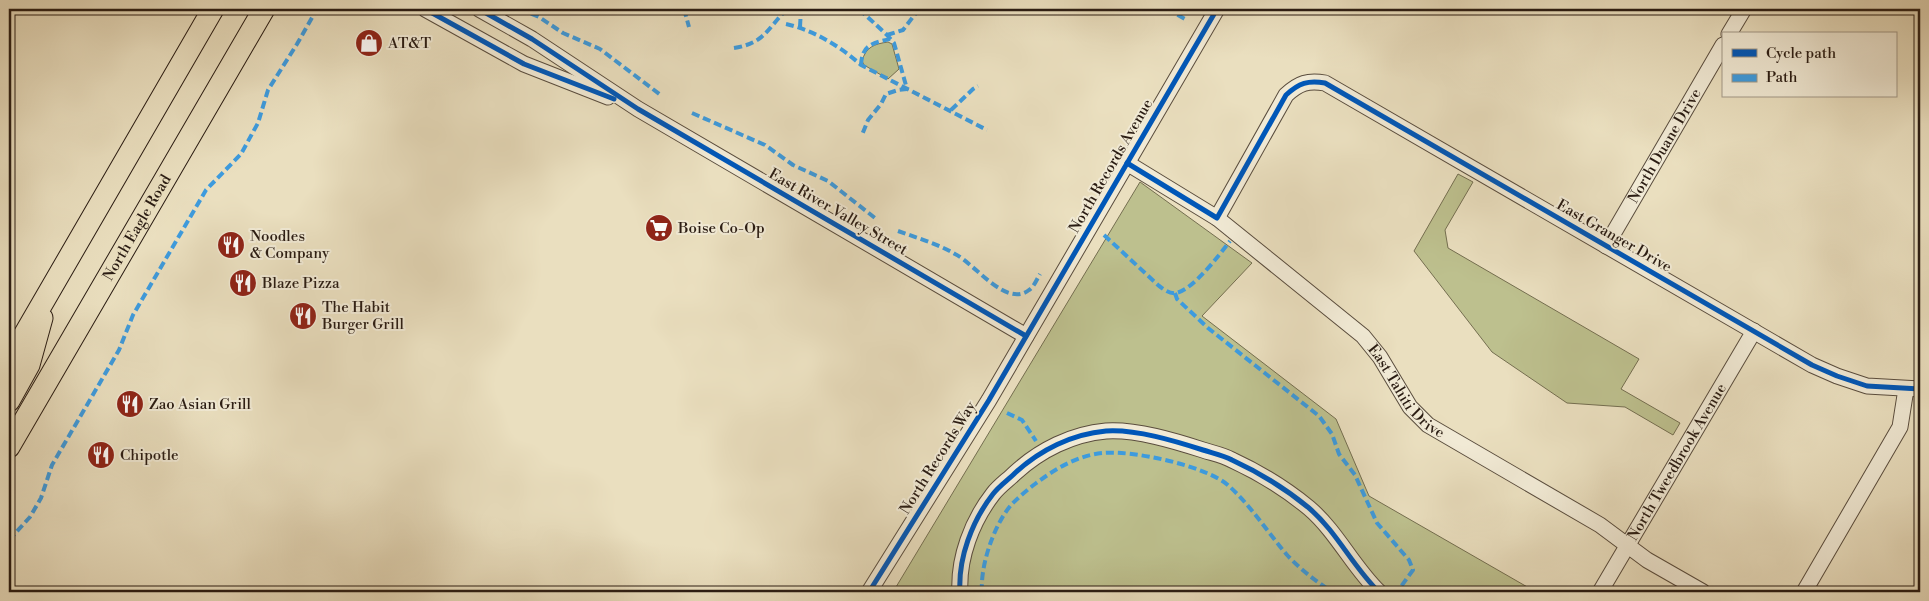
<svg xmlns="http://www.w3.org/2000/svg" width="1929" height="601" viewBox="0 0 1929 601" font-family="'Libre Bodoni',serif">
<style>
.green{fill:#bdc08e;stroke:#746e50}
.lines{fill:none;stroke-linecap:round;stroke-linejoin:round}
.minor-casing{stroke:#5a4d3e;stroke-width:17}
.highway-casing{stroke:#2a1c13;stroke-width:23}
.minor{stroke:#f1ead5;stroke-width:15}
.highway{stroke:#eadfbf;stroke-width:21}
.quiet{stroke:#3d9bde;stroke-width:4;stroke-dasharray:8 4;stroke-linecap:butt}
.cycleway-casing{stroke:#f1ead5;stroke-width:8}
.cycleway{stroke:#0057b8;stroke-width:5}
.labels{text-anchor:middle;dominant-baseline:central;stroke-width:4;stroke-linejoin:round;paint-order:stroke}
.poi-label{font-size:15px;fill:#2a1c13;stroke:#f1ead5;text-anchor:start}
.street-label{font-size:15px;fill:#2a1c13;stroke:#f1ead5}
</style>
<rect width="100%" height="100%" fill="#eadfbf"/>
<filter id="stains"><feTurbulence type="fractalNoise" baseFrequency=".004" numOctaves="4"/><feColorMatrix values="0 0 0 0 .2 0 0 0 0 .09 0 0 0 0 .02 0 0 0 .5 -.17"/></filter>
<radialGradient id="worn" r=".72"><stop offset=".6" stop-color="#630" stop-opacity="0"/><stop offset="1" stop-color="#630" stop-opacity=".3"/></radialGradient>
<!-- green -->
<g class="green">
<path d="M888,42L892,44L899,69L888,79L864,65L862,61C866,47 874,44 888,42Z"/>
<path d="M1458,174L1473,182L1445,230L1448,248L1639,359L1621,389L1680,423L1673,435L1625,407L1567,403L1492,352L1414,251Z"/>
<path d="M1140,182L1252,263L1202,316L1336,419L1369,496L1536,592H893Z"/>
</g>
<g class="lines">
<!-- minor casing -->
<g class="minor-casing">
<g id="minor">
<path d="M425,9L524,64L608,97"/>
<path d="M479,9L532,39L638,109L1026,336"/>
<path d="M1729,34L1744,9"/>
<path id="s1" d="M1127,163L1217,218L1363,336L1380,357L1410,407L1428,425L1600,525L1647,560L1703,592"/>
<path d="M1217,218L1286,95C1299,83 1308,80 1325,83L1812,365L1837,376L1867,386L1920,389"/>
<path id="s2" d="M1606,246L1723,45"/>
<path d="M869,592L989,400L1217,9"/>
<path d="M960,592C958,558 972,521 993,494C999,486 1008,480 1015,473C1040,450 1072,434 1106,431C1136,429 1175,441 1203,450C1212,453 1223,455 1232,460C1258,472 1286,489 1309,508C1337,532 1353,567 1379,592"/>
<path id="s3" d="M1600,592L1754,331"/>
<path d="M1804,592L1900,427L1906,389"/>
</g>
</g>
<!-- highway casing -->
<g class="highway-casing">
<g id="highway">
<path d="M9,361L213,9"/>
<path d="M9,401L29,365L42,318"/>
<path id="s4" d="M9,447L264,9"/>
</g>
</g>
<!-- minor -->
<use href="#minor" class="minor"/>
<!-- highway -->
<use href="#highway" class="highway"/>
<!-- quiet -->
<g class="quiet">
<path d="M520,9L539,17L563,33L600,49L662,96"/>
<path d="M684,9L689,27"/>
<path d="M859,9L887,35L894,43L907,89L898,90L886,94L881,104L868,120L862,135"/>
<path d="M1167,9L1185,19"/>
<path d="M786,24C813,30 840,46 861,65L987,130"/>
<path d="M800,27L801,9"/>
<path d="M887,35L903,30L919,9"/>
<path d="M734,48C765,43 767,29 787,9"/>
<path d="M861,65C862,45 872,43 890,39"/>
<path d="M951,110L973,89L978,86"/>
<path d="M692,113L765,145L793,165L828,181L875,218"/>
<path d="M898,231C917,238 938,244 955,254C975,264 1006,308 1029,290C1034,287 1037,279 1040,274"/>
<path d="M1104,235L1158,285C1163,289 1169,294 1176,293C1193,290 1220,254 1230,241"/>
<path d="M1175,293L1177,299L1208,328L1319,416L1332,434L1339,454L1355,475L1377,523L1409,560L1413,570L1397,592"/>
<path d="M1007,413L1022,420L1036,441"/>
<path d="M9,540L30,517L41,498L52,465L119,350L133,315L206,190L241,154L258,123L268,90L297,44L317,9"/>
<path d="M982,592C980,566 994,524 1012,504C1019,497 1027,490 1035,484C1055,469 1078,455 1103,453C1133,450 1207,466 1229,486C1252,507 1268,533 1288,556C1301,570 1316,581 1332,592"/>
</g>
<!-- cycleway casing -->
<g class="cycleway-casing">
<g id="cycleway">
<path d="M425,9L524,64L614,99"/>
<path d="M479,9L532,39L638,109L1026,336"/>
<path d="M1127,163L1217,218L1286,95C1299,83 1308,80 1325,83L1812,365L1837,376L1867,386L1920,389"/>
<path d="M869,592L989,400L1217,9"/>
<path d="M960,592C958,558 972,521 993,494C999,486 1008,480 1015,473C1040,450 1072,434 1106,431C1136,429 1175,441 1203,450C1212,453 1223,455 1232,460C1258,472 1286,489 1309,508C1337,532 1353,567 1379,592"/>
</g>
</g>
<!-- cycleway -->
<use href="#cycleway" class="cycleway"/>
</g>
<!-- icons -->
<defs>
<g id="shop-disc" transform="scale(1.4375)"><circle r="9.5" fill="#8f2418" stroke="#f1ead5"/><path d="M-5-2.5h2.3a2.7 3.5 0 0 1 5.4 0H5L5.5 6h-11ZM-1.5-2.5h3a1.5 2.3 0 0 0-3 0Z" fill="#fff"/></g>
<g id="supermarket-disc" transform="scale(1.4375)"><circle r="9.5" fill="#8f2418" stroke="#f1ead5"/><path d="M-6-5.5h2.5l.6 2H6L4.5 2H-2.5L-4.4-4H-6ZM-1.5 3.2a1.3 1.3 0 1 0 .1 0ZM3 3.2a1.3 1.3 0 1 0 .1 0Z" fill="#fff"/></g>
<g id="restaurant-disc" transform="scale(1.4375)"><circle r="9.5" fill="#8f2418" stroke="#f1ead5"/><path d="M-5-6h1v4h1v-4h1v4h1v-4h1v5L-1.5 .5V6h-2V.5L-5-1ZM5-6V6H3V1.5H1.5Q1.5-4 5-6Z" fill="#fff"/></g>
</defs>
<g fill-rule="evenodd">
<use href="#shop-disc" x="369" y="43"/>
<use href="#supermarket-disc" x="659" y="228"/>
<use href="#restaurant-disc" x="231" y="245"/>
<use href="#restaurant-disc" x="243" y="283"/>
<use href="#restaurant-disc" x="303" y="316"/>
<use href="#restaurant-disc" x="130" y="404"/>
<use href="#restaurant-disc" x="101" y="455"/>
</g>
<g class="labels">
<!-- poi labels -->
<g class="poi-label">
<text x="388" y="43">AT&amp;T</text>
<text x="678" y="228">Boise Co-Op</text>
<text x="250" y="236">Noodles<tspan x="250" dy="17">&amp; Company</tspan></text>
<text x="262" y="283">Blaze Pizza</text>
<text x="322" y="307">The Habit<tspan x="322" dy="17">Burger Grill</tspan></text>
<text x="149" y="404">Zao Asian Grill</text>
<text x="120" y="455">Chipotle</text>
</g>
<!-- street labels -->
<g class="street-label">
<text stroke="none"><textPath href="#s2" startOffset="116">North Duane Drive</textPath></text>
<text transform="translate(1111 166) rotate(-60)">North Records Avenue</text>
<text transform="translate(838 212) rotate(30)">East River Valley Street</text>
<text stroke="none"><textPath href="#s4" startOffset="254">North Eagle Road</textPath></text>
<text transform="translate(1614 236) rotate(30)">East Granger Drive</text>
<text stroke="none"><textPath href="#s1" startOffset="364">East Tahiti Drive</textPath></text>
<text transform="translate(938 458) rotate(-58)">North Records Way</text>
<text stroke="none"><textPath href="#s3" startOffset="151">North Tweedbrook Avenue</textPath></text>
</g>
</g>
<!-- margin -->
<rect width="1929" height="601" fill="none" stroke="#eadfbf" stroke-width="30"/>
<rect x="10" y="10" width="1909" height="581" fill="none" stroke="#2a1c13" stroke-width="2.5"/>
<rect x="15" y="15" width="1899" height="571" fill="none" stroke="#2a1c13"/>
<!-- legend -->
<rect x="1722" y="32" width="175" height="65" fill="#f1ead5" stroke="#a19887"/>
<rect x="1732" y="49" width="25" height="8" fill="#0057b8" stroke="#a19887"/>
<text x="1766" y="58" font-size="15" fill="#2a1c13">Cycle path</text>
<rect x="1732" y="74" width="25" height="8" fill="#3d9bde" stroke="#a19887"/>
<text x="1766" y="82" font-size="15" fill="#2a1c13">Path</text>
<rect width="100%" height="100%" filter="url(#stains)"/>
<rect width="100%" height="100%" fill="url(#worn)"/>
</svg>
